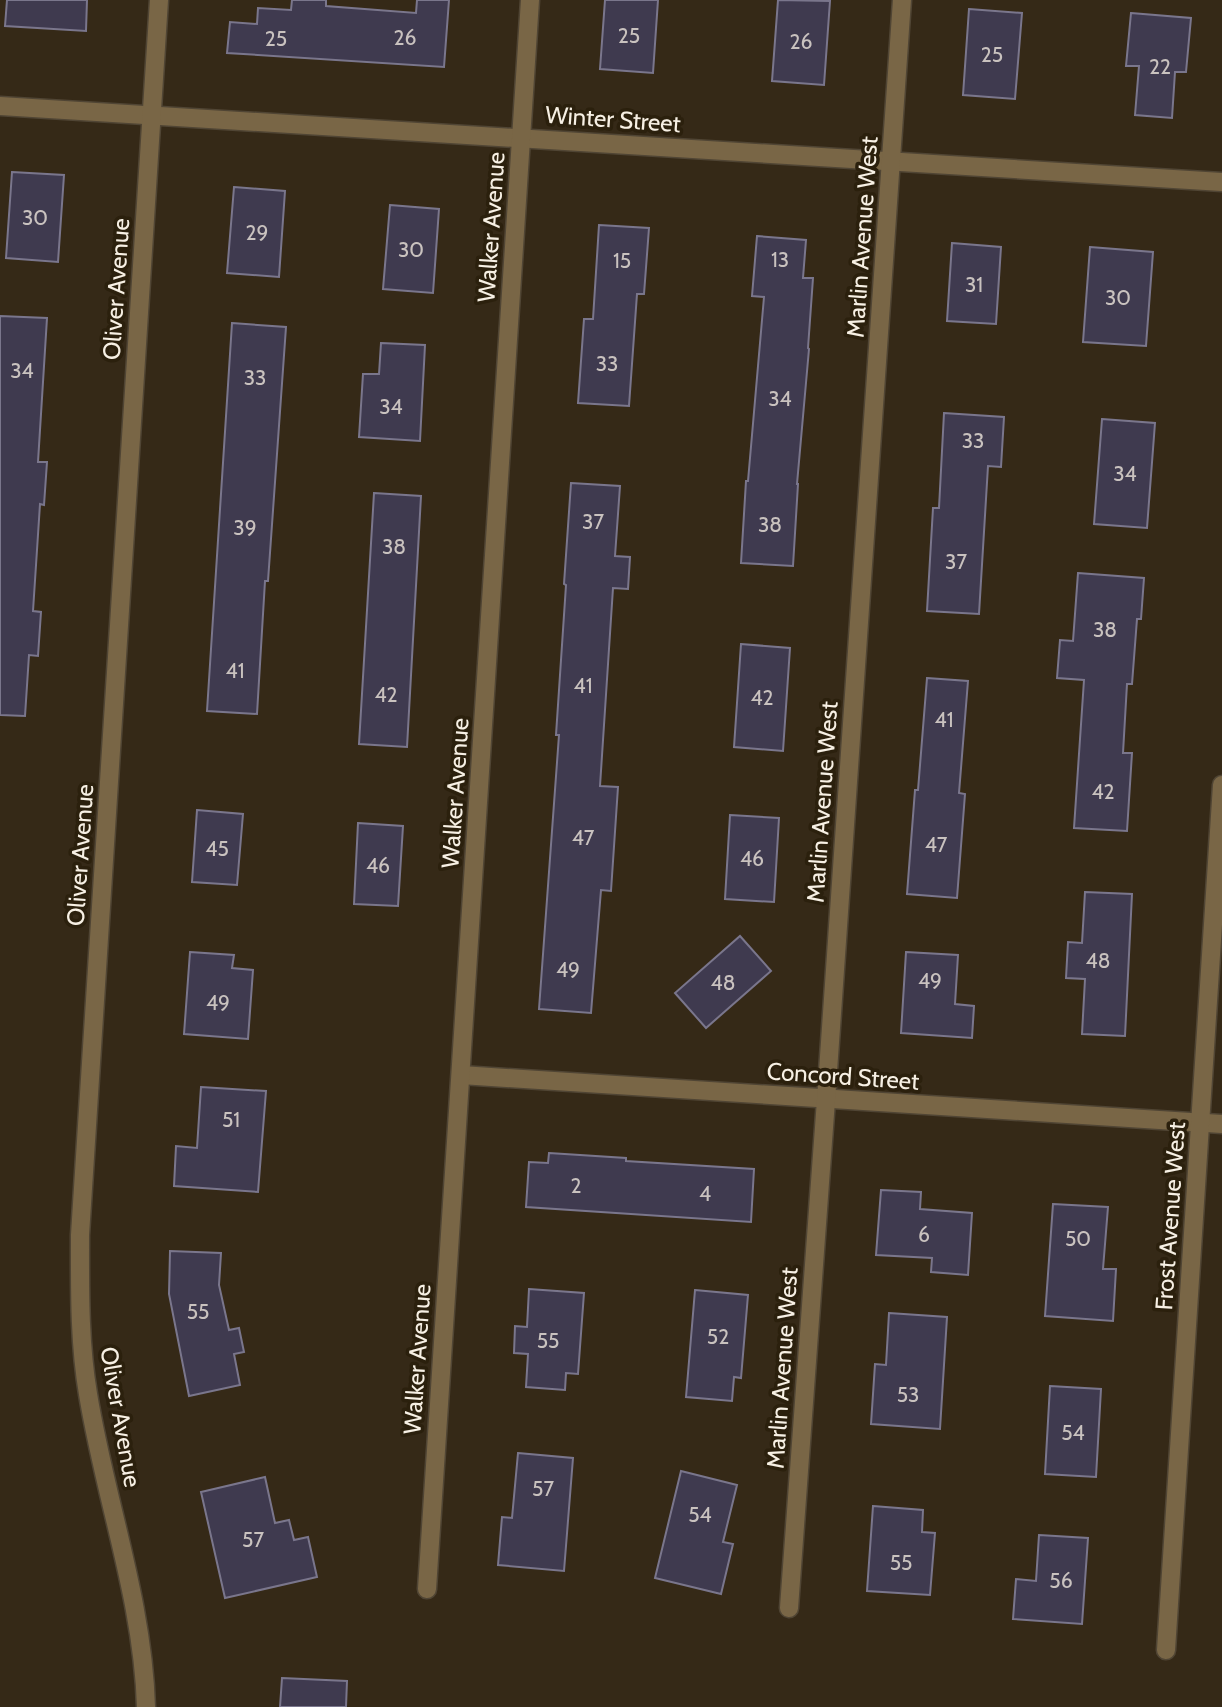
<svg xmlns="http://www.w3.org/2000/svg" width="1222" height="1707" viewBox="0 0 1222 1707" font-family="Cabin,sans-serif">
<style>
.building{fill:#3f3a4f;stroke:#7a768c;stroke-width:2}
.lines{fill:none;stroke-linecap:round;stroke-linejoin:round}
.minor-casing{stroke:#504534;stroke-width:21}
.minor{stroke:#796646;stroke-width:18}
.labels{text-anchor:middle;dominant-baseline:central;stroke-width:7;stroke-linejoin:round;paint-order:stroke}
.number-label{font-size:21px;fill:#c9c2bf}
.street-label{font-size:24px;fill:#f7f0e4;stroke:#2b200d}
</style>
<rect width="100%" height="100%" fill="#352917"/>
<!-- building -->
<g class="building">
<path d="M7,0H87L86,31L5,26Z"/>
<path d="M292,0H326V6L416,13L417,0H449L444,67L227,53L230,22L257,24L258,8L291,10Z"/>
<path d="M605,0H658L653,73L600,69Z"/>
<path d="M778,0L830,1L824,85L772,81Z"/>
<path d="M969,9L1022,13L1015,99L963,95Z"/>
<path d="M1131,13L1191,18L1186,72H1175L1172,118L1135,115L1139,66H1126Z"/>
<path d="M12,172L64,175L58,262L6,258Z"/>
<path d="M234,187L285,191L279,277L227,273Z"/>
<path d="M390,205L439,209L433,293L383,289Z"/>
<path d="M599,225L649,228L644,294H637L629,406L578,403L584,319H593Z"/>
<path d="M757,236L806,240L803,278H813L808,348L809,349L797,484H798L793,566L741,563L746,481H748L764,297L752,296Z"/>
<path d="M952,243L1001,247L996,324L947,321Z"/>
<path d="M1090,247L1153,252L1146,346L1083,342Z"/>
<path d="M0,316L47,318L38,462H47L44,505L40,504L33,611L41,612L38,656L29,655L25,716L0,715Z"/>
<path d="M232,323L286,327L268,581H265L257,714L207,711Z"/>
<path d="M381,343L425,345L420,441L359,437L363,374H379Z"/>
<path d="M944,413L1004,417L1001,467L988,466L979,614L927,611L933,508H939Z"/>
<path d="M1102,419L1155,423L1147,528L1094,524Z"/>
<path d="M571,483L620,486L615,556L630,557L628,589L613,588L600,786L618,787L611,891L601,890L591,1013L539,1009L559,735H556L566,585L564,584Z"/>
<path d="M374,493L421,496L407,747L359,744Z"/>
<path d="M1078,573L1144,578L1141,619H1137L1132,684H1127L1123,753H1132L1127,831L1074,828L1084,680L1057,678L1060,640L1073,641Z"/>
<path d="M741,644L790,648L783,751L734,747Z"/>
<path d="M927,678L968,681L959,793L965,794L957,898L907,894L915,790H918Z"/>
<path d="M197,810L243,814L237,885L192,882Z"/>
<path d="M730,815L779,818L774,902L725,899Z"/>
<path d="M358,823L403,826L398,906L354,904Z"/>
<path d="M1085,892L1132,894L1125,1036L1082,1034L1085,979L1066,978L1068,942L1082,943Z"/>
<path d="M740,936L771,971L706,1028L675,993Z"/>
<path d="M190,952L234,955L232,968L253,970L248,1039L184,1034Z"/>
<path d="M906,952L958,955L955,1004L974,1006L972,1038L901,1033Z"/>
<path d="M201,1087L266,1091L258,1192L174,1186L176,1146L197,1148Z"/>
<path d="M549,1153L626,1158V1161L754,1169L751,1222L526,1207L529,1162L548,1163Z"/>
<path d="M881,1190L921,1192L920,1209L972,1213L968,1275L931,1272L932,1258L876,1255Z"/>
<path d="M1053,1204L1108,1207L1103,1269H1116L1113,1321L1045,1316Z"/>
<path d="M170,1251L221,1253L219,1285L229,1330L239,1328L244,1352L234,1354L240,1385L189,1396L169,1294Z"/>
<path d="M529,1289L584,1293L578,1374L566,1373L565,1390L526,1387L528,1354L514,1353L515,1326L527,1327Z"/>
<path d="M695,1290L748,1295L741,1378L734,1377L732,1401L686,1397Z"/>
<path d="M889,1313L947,1317L940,1429L871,1424L875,1364L886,1365Z"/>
<path d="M1050,1386L1101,1389L1096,1477L1045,1474Z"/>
<path d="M518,1453L573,1458L564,1571L498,1565L502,1517L512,1518Z"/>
<path d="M681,1471L737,1485L723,1542L733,1544L721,1594L655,1578Z"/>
<path d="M265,1477L275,1523L289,1520L294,1540L308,1537L317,1577L225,1598L201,1492Z"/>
<path d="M873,1506L923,1510L922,1532L935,1533L930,1595L867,1591Z"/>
<path d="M1039,1535L1088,1538L1082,1624L1013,1619L1016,1579L1036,1581Z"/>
<path d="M282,1678L347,1681L346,1707H280Z"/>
</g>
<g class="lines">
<!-- minor casing -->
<g class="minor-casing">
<g id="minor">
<path d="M0,106L1222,182"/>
<path d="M461,1075L1222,1124"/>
<path d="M427,1589L530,0"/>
<path d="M789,1608L826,1100L902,0"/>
<path d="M1166,1650L1222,785"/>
<path d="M146,1707C143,1600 105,1499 88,1394C79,1341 80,1288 80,1235L159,0"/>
</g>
</g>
<!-- minor -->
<use href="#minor" class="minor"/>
</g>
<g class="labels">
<!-- number labels -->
<g class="number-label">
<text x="629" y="35">25</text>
<text x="405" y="37">26</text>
<text x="276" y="38">25</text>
<text x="801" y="41">26</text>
<text x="992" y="54">25</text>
<text x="1160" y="66">22</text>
<text x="35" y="217">30</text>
<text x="257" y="232">29</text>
<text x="411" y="249">30</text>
<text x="780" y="259">13</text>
<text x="622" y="260">15</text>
<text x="974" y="284">31</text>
<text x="1118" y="297">30</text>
<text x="607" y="363">33</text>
<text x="22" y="370">34</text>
<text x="255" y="377">33</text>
<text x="780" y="398">34</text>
<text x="391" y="406">34</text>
<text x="973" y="440">33</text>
<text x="1125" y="473">34</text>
<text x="593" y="521">37</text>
<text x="770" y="524">38</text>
<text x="245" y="527">39</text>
<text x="394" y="546">38</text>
<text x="956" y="561">37</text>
<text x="1105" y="629">38</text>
<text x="235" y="670">41</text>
<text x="583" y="685">41</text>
<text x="386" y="694">42</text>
<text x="762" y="697">42</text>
<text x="944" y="719">41</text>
<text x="1103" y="791">42</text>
<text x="583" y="837">47</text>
<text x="936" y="844">47</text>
<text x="217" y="848">45</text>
<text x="752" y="858">46</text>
<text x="378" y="865">46</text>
<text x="1098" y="960">48</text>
<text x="568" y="969">49</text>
<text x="930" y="980">49</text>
<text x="723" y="982">48</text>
<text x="218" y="1002">49</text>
<text x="231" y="1119">51</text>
<text x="576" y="1185">2</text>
<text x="705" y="1193">4</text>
<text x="924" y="1234">6</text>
<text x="1078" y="1238">50</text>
<text x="198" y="1311">55</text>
<text x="718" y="1336">52</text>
<text x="548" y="1340">55</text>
<text x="908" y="1394">53</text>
<text x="1073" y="1432">54</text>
<text x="543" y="1488">57</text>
<text x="700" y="1514">54</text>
<text x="253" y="1539">57</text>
<text x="901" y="1562">55</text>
<text x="1061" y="1580">56</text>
</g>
<!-- street labels -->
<g class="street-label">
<text transform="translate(613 119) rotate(4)">Winter Street</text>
<text transform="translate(491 227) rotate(-86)">Walker Avenue</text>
<text transform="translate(862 237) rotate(-86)">Marlin Avenue West</text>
<text transform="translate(116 289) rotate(-86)">Oliver Avenue</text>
<text transform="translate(455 793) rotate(-86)">Walker Avenue</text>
<text transform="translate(822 802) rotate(-86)">Marlin Avenue West</text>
<text transform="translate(80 855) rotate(-86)">Oliver Avenue</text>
<text transform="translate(843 1076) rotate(4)">Concord Street</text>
<text transform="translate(1170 1216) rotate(-86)">Frost Avenue West</text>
<text transform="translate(417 1359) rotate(-86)">Walker Avenue</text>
<text transform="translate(782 1368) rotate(-86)">Marlin Avenue West</text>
<text transform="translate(121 1417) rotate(80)">Oliver Avenue</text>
</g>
</g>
</svg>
